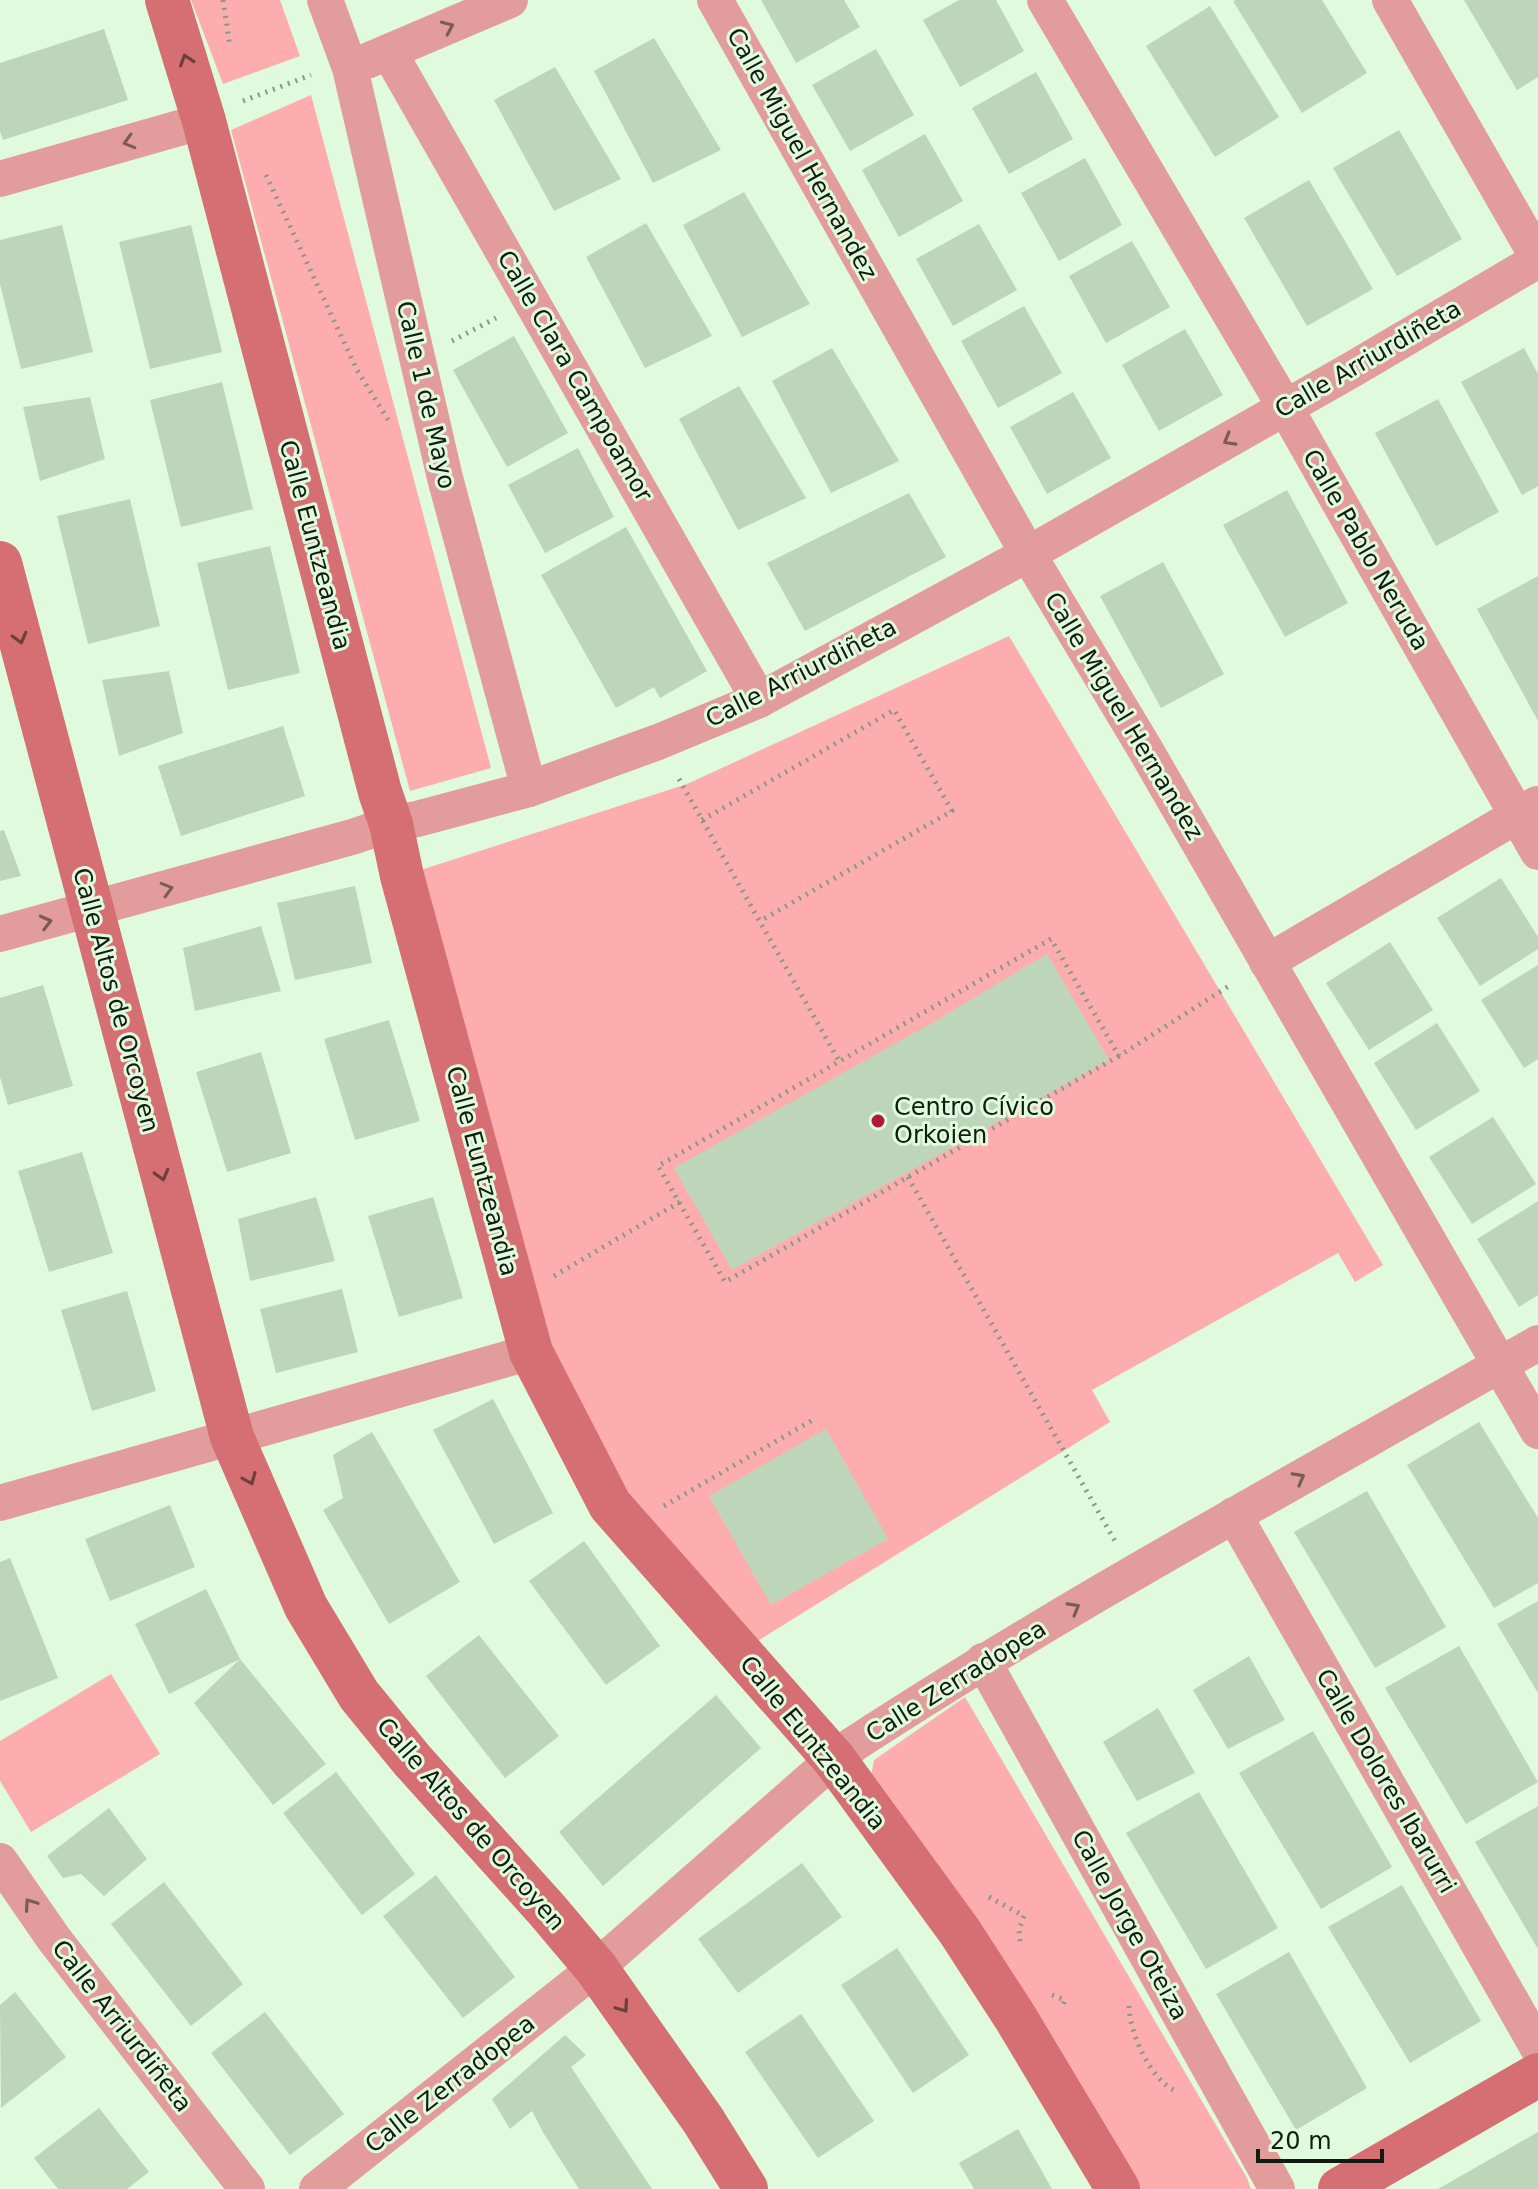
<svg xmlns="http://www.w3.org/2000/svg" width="1538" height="2189" viewBox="0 0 1538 2189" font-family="'DejaVu Sans',sans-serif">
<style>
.green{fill:#fdadae}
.building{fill:#bdd6ba}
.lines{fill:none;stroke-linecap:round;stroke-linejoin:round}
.path{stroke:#879985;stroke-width:5;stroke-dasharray:2 6;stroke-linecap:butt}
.street{stroke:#e29c9c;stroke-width:36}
.secondary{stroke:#d56f73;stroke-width:44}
.oneway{stroke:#7a5c56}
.oneway2{stroke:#6a413d}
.poi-dot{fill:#af1b36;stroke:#e0fadd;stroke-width:3}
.labels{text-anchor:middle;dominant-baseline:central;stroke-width:6;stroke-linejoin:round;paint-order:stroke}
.street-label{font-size:24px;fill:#121b11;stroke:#e0fadd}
.poi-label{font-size:24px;fill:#121b11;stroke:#e0fadd;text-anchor:start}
</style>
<rect width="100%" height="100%" fill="#e0fadd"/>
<!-- green -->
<g class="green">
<path d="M191,0H280L300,56L223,84Z"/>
<path d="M311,95L491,768L410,791L231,130Z"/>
<path d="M1009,636L1383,1265L1355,1282L1338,1253L1092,1390L1110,1422L740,1652L610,1505L531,1352L402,876L687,784Z"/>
<path d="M111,1674L160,1754L31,1832L0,1781V1741Z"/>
<path d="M965,1697L1247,2178L1251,2189H1137L870,1781L874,1760Z"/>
</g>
<!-- building -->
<g class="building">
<path d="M761,0H844L860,27L796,63Z"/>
<path d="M959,0H996L1024,51L960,87L923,20Z"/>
<path d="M1236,0H1322L1367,73L1302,113L1233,1Z"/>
<path d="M1464,0H1538V77L1517,90Z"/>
<path d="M1210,6L1279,117L1215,157L1146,46Z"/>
<path d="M104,29L128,100L3,140L0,131V63Z"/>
<path d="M654,38L721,150L653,183L594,71Z"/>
<path d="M876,49L914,115L850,151L812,85Z"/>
<path d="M555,67L621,179L554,211L494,100Z"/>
<path d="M1036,72L1073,139L1009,174L972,108Z"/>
<path d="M1399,130L1462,239L1397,276L1333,168Z"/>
<path d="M925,134L963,201L899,237L862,170Z"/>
<path d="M1085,158L1122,225L1059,261L1021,193Z"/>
<path d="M1309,180L1373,289L1307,326L1244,218Z"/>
<path d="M744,192L810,304L742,337L683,225Z"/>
<path d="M646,223L712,336L645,368L586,257Z"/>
<path d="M979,224L1017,290L953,326L916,259Z"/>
<path d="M62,225L93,352L21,369L0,284V240Z"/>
<path d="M191,225L222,352L150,369L119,242Z"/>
<path d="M1132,241L1170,307L1106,343L1069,276Z"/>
<path d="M1024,306L1062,373L998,408L961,341Z"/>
<path d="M1185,329L1223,395L1159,431L1122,365Z"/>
<path d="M514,336L568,433L507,467L453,370Z"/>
<path d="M832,348L899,461L831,493L772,381Z"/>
<path d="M1524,348L1538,374V486L1522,495L1461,382Z"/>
<path d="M222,382L253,509L181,527L150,400Z"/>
<path d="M739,386L806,498L738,530L679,419Z"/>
<path d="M1073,392L1111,458L1047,494L1010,427Z"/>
<path d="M90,397L105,459L40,481L23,407Z"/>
<path d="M1438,399L1499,512L1436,546L1375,433Z"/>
<path d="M578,448L614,517L545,553L508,485Z"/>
<path d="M1287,490L1348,603L1285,637L1223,525Z"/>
<path d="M909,493L946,557L805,631L767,563Z"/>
<path d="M130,499L160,626L88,644L57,516Z"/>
<path d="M626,527L707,671L660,698L654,687L616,708L541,575Z"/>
<path d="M270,546L300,673L228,690L197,563Z"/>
<path d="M1163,562L1224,674L1161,708L1100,596Z"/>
<path d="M1538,576V721L1477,609Z"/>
<path d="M169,671L183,733L119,756L102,680Z"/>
<path d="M283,726L305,796L181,836L158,766Z"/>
<path d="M4,830L21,876L0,881V831Z"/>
<path d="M1501,878L1538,937V949L1480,986L1437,918Z"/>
<path d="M355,886L372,963L295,980L277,903Z"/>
<path d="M261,926L281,991L195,1011L183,948Z"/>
<path d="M1390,942L1433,1010L1369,1050L1326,983Z"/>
<path d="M1047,954L1109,1060L732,1270L674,1168L932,1023Z"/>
<path d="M1538,965V1059L1524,1068L1481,1000Z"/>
<path d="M43,985L73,1086L8,1105L0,1077V998Z"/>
<path d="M389,1020L420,1121L355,1140L324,1039Z"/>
<path d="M1437,1023L1480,1091L1416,1130L1374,1063Z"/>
<path d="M261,1052L291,1153L227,1172L196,1072Z"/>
<path d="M1493,1117L1536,1184L1472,1224L1429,1157Z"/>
<path d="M82,1152L113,1253L49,1272L18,1171Z"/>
<path d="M316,1197L335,1261L250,1281L238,1219Z"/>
<path d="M433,1197L463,1298L399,1317L368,1216Z"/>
<path d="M1538,1201V1295L1519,1307L1477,1239Z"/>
<path d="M342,1289L358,1352L276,1373L260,1309Z"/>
<path d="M127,1291L156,1391L92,1411L61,1310Z"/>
<path d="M493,1399L553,1513L494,1544L433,1430Z"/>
<path d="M1479,1422L1538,1518V1583L1494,1608L1407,1465Z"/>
<path d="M826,1429L888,1539L771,1605L709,1496Z"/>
<path d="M372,1432L460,1582L389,1624L323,1510L343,1498L333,1455Z"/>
<path d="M1367,1491L1446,1627L1375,1668L1294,1532Z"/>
<path d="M170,1505L195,1567L110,1601L85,1539Z"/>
<path d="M584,1541L660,1646L606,1685L529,1581Z"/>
<path d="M10,1558L58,1678L0,1701V1562Z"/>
<path d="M206,1589L240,1659L326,1764L273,1805L194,1703L240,1659L169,1694L135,1624Z"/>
<path d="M1538,1601V1693L1497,1624Z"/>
<path d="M479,1635L559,1736L505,1778L426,1676Z"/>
<path d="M1459,1646L1538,1782L1466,1824L1385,1688Z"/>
<path d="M1249,1656L1285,1720L1228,1749L1193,1690Z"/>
<path d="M716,1695L761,1748L603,1886L559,1832Z"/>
<path d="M1158,1708L1195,1773L1137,1801L1103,1742Z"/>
<path d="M1313,1731L1392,1867L1321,1909L1239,1773Z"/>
<path d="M336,1772L415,1874L362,1915L283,1813Z"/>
<path d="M1199,1792L1278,1928L1206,1969L1126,1833Z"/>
<path d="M1538,1806V1949L1475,1842Z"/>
<path d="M109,1808L147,1859L104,1896L81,1874L63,1878L47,1856Z"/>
<path d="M802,1863L842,1917L738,1993L698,1939Z"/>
<path d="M436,1875L515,1977L463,2018L383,1916Z"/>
<path d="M164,1882L243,1984L191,2026L111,1924Z"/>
<path d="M1402,1885L1481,2021L1410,2063L1328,1927Z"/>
<path d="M897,1948L969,2055L913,2093L841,1985Z"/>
<path d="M1289,1952L1367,2088L1296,2130L1216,1994Z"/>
<path d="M15,1992L66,2057L1,2108L0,2005Z"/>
<path d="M265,2012L344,2114L290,2155L211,2053Z"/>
<path d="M801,2014L874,2121L818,2158L745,2052Z"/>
<path d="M565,2035L586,2055L571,2067L652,2189H579L544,2134L532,2111L510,2129L492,2099Z"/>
<path d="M99,2108L149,2172L127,2189H58L34,2158Z"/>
<path d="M1018,2129L1052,2189H974L959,2163Z"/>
<path d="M1538,2132V2189H1438Z"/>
</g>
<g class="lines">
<!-- path -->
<g class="path">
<path d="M223,0L230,46"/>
<path d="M243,101L311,75"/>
<path d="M266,175L357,370L390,423"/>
<path d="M452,341L496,318"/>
<path d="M679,779L839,1061"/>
<path d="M702,820L894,710L952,811L760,921"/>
<path d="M1119,1056L725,1282L658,1166L1051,939L1119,1056L1229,986"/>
<path d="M908,1177L1115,1541"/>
<path d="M554,1276L680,1202"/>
<path d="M664,1506L816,1418"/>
<path d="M989,1897L1024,1916L1019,1929L1020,1942"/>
<path d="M1052,1995L1065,2000L1062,2008"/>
<path d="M1129,2006C1129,2032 1151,2081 1176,2091"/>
</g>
<!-- street -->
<g class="street">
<path d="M325,0L350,68L445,478L529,789"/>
<path d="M715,0L1028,554L1145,749L1538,1431"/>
<path d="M1045,0L1285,407L1538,852"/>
<path d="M1390,0L1538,258"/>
<path d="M389,52L759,700"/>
<path d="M367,61L510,0"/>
<path d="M0,179L204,121"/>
<path d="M0,934L352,837L391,824L417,819L529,789L658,742L759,700L1028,554L1353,369L1538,260"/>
<path d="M1267,962L1537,804"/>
<path d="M0,1503L531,1352"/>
<path d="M1234,1515L1538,2048"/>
<path d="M983,1661L1277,2189"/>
<path d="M0,1861L54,1939L247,2189"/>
<path d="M317,2189L596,1968L834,1759L854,1744C1075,1600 1308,1475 1538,1343"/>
</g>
<!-- secondary -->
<g class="secondary">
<path d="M167,0L204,121L380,792L391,824L402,876L531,1352L610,1505L834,1759L960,1932L1015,2017L1118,2189"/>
<path d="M0,563L232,1437L306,1607L359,1695L412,1760L547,1910L596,1968L703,2120L746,2189"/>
<path d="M1340,2189L1538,2075"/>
</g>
</g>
<!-- one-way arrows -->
<defs><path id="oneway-chevron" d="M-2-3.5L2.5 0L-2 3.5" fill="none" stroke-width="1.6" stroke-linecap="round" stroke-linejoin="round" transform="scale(2)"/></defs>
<g class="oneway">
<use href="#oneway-chevron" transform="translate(448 27) rotate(-24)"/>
<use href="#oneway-chevron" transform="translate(129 142) rotate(164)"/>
<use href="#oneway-chevron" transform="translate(1229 440) rotate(150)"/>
<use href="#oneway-chevron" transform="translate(167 889) rotate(-16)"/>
<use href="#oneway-chevron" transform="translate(46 922) rotate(-14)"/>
<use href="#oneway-chevron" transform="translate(1299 1478) rotate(-29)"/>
<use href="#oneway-chevron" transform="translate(1074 1608) rotate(-30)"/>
<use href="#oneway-chevron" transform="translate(30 1904) rotate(-125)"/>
</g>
<g class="oneway2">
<use href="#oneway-chevron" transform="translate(186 60) rotate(-108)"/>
<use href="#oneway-chevron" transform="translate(20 638) rotate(75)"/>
<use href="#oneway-chevron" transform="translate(162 1175) rotate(75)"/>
<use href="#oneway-chevron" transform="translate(250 1479) rotate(67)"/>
<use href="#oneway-chevron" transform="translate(623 2007) rotate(55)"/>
</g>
<!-- markers -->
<circle class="poi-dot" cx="878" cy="1121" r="8"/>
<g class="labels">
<!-- street labels -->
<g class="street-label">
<text transform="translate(802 154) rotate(61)">Calle Miguel Hernandez</text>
<text transform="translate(1368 359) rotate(-30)">Calle Arriurdiñeta</text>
<text transform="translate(575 376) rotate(60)">Calle Clara Campoamor</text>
<text transform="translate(426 395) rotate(77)">Calle 1 de Mayo</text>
<text transform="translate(315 545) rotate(75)">Calle Euntzeandia</text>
<text transform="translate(1366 550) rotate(60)">Calle Pablo Neruda</text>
<text transform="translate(801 673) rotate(-27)">Calle Arriurdiñeta</text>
<text transform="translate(1124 716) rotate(59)">Calle Miguel Hernandez</text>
<text transform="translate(116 1000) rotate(75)">Calle Altos de Orcoyen</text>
<text transform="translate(482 1171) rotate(75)">Calle Euntzeandia</text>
<text transform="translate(956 1681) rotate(-32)">Calle Zerradopea</text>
<text transform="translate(813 1743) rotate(51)">Calle Euntzeandia</text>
<text transform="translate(1386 1781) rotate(60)">Calle Dolores Ibarurri</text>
<text transform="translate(471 1824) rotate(49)">Calle Altos de Orcoyen</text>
<text transform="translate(1130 1925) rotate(61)">Calle Jorge Oteiza</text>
<text transform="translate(122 2026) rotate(52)">Calle Arriurdiñeta</text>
<text transform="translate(450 2084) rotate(-38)">Calle Zerradopea</text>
</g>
<!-- poi labels -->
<g class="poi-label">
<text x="894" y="1107">Centro Cívico<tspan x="894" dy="28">Orkoien</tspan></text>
</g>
</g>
<!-- scale -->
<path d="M1258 2149v12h124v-12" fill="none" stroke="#121b11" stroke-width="4"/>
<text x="1270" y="2149" font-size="24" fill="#121b11" stroke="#e0fadd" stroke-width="6" paint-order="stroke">20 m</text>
</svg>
